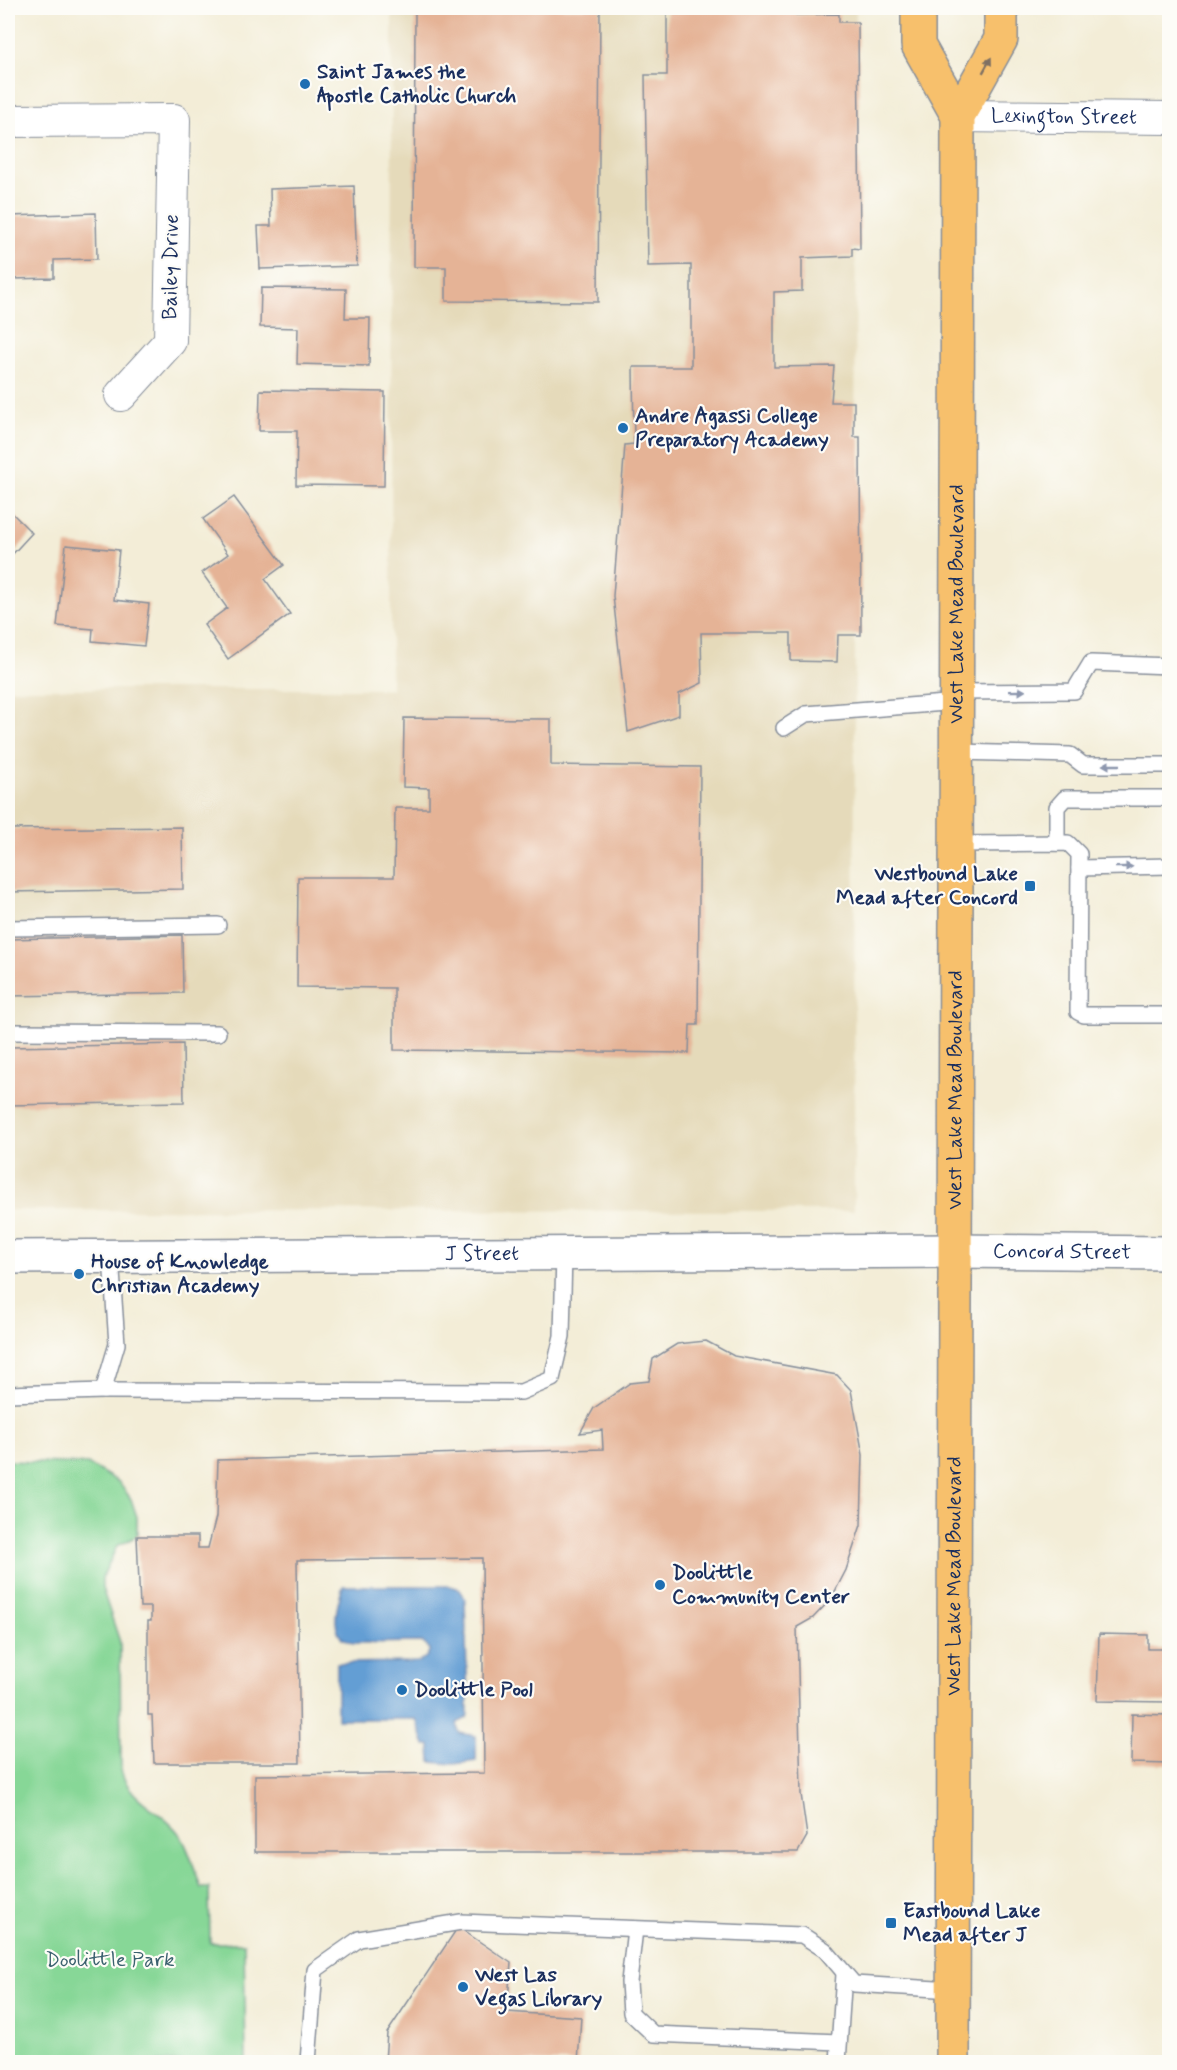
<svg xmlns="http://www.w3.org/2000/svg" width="1177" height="2070" viewBox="0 0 1177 2070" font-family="Mynerve,sans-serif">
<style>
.built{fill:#e5daba}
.green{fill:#87d797;stroke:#51837a;stroke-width:1.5}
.water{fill:#649ed4;stroke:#406699;stroke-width:1.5}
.building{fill:#e5b396}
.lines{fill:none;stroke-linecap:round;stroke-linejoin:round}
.service-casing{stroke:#878e9a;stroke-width:18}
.minor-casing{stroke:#878e9a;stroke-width:34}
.tertiary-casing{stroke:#878e9a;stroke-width:36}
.primary-casing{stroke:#878e9a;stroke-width:36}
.service{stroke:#fff;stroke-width:15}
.minor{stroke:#fff;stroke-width:32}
.tertiary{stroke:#fff;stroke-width:33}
.primary{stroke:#f7c06c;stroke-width:33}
.oneway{fill:#7e7064}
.oneway2{fill:#8d97ae}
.poi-dot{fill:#1f6fb2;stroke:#fdfcf7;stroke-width:2}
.labels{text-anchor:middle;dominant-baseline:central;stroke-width:4.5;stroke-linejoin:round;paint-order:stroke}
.poi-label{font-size:21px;font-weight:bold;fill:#1b2f5e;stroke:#fdfcf7;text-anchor:start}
.street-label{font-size:21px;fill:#1b2f5e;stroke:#fdfcf7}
.park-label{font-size:21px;fill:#3b616f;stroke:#fdfcf7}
</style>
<rect width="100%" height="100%" fill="#fdfcf7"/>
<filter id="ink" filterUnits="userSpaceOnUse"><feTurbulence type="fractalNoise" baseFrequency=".0167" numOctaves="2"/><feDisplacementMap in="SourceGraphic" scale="12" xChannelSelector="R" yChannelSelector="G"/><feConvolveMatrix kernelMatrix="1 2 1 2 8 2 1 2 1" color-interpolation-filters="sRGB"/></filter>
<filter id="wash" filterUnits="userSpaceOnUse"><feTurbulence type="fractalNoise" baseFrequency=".008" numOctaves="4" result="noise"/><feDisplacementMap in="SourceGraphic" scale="24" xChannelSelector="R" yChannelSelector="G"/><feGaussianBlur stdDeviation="1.35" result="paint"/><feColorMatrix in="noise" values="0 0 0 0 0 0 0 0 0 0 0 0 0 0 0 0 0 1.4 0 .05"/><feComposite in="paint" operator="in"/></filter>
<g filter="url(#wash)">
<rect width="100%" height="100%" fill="#f3edd7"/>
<!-- built -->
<path class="built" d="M392,8H856L854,1211L8,1210V689H391Z"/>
<!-- green -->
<path class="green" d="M8,1461L88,1464L119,1482L131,1499L137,1517V1536L117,1546L102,1578V1588L120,1642L121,1770C129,1802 163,1810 180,1835C190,1850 195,1872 201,1888H209L210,1943H244L246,2062H8Z"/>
<!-- water -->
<path class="water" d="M343,1586H450L460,1589L465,1599L468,1714L467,1718L457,1723L459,1733L476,1736V1761L454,1764L431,1762L430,1745H425L416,1719H337V1663L419,1662L427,1656L430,1649L422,1642L353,1643L342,1638C330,1624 339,1600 343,1586Z"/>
<g id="blocks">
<!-- building -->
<g class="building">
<path d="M415,8H600L598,302L446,301V267H414Z"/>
<path d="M667,8H795L796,15L839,14V22H858L860,249L852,248V256L802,258V291L774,292V367L834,366L831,402H854V437H860L861,635H838L837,662L791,661V633H701L702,683L679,694V715L628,732L613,596L625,445L634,444L633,367H691V265L648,266L645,75H667Z"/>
<path d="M354,186L357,266L260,269L258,226H271L270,189Z"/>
<path d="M96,213L97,259L54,260V278L11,279L10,216Z"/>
<path d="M261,288L346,289L345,318H370L369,366L297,364L298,328L260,327Z"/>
<path d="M260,390L385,392L384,486L296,485L297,431H259Z"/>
<path d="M234,497L284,565L265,579L290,614L228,659L204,625L227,608L202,573L228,554L203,519Z"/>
<path d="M8,509L32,533L8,559Z"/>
<path d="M66,545L119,550L114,600L149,604L144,646L92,641L93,629L57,626Z"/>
<path d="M404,718L551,719V765L700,767L698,1025H690L689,1053L394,1050V988L297,987L298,877H394L395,808H429V788L403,787Z"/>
<path d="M182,827L183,889L8,892V829Z"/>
<path d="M182,935L183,993L8,996V939Z"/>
<path d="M183,1044L184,1102L8,1105V1047Z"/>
<path d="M706,1341L734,1356L837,1375L851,1390L863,1455L861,1525L846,1570L831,1599L813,1618L797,1627L801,1794L807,1836L798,1852H255V1775L484,1773L482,1558L297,1560L300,1763H154L152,1715H148V1621H151V1607H140L137,1536H198V1548H208L216,1517L218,1460L603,1449L602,1430L580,1433L594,1408L630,1383L649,1381L653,1359L677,1344Z"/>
<path d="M1099,1634L1148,1635V1649H1170V1702L1097,1701Z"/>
<path d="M1132,1714L1170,1715V1764L1131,1763Z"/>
<path d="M458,1927L511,1963L507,2012L581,2017L578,2062H385L387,2033Z"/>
</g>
</g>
</g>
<g filter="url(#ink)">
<use href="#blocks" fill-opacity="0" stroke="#878e9a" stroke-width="1.5"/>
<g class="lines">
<!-- service casing -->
<g class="service-casing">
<g id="service">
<path d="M958,692L1074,691L1091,663L1170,666"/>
<path d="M784,728L806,714L958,702"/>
<path d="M958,752L1070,755L1083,765H1170"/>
<path d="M1057,843V807L1065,798H1170"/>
<path d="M958,844L1068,843L1079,854L1078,1012L1084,1015H1170"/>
<path d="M1079,868L1170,866"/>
<path d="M8,928L218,925"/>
<path d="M8,1032L218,1033"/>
<path d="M103,1391L521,1392L552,1379L562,1336L564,1254"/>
<path d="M8,1394L103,1391L117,1344L111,1257"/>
<path d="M635,1929L629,1982L631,2013L653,2034L839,2042"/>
<path d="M308,2062L315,1970L359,1939L461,1922L802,1935L825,1950L854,1984L953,1990"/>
<path d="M838,2062L844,1974"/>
</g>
</g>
<!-- minor casing -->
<g class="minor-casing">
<g id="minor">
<path id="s1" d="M958,116L1170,118"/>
<path d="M8,121L174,120L170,341L121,395"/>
</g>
</g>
<!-- tertiary casing -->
<g class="tertiary-casing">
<g id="tertiary">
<path id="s2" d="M8,1257L956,1251L1170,1253"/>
</g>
</g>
<!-- primary casing -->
<g class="primary-casing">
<g id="primary">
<path d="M918,8V45L958,116"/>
<path id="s3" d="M953,2062L958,116L1001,39V8"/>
</g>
</g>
<!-- service -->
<use href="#service" class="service"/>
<!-- minor -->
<use href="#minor" class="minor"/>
<!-- tertiary -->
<use href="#tertiary" class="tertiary"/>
<!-- primary -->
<use href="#primary" class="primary"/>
</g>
<!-- one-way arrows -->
<defs><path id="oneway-solid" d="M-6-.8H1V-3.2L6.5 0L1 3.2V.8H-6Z" transform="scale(1.5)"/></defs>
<use class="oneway" href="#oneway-solid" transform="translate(987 65) rotate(-61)"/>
<g class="oneway2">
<use href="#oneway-solid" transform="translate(1017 691) rotate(-1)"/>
<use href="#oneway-solid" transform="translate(1111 765) rotate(180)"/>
<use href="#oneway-solid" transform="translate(1124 867) rotate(-1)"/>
</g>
</g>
<!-- markers -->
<g class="poi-dot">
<circle cx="305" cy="84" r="6"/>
<circle cx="623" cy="428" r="6"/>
<rect x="1024" y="880" width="12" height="12" rx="3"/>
<circle cx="79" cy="1274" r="6"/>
<circle cx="660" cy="1585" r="6"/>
<circle cx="402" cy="1690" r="6"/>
<rect x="885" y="1917" width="12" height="12" rx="3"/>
<circle cx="463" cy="1987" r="6"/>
</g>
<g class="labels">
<!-- poi labels -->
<g class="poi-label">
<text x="317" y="72">Saint James the<tspan x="317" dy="24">Apostle Catholic Church</tspan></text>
<text x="635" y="416">Andre Agassi College<tspan x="635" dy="24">Preparatory Academy</tspan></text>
<text x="1018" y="874" text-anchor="end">Westbound Lake<tspan x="1018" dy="24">Mead after Concord</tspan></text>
<text x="91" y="1262">House of Knowledge<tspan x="91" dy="24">Christian Academy</tspan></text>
<text x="672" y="1573">Doolittle<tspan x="672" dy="24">Community Center</tspan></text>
<text x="414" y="1690">Doolittle Pool</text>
<text x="903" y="1911">Eastbound Lake<tspan x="903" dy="24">Mead after J</tspan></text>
<text x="475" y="1975">West Las<tspan x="475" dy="24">Vegas Library</tspan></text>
</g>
<!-- street labels -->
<g class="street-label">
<text stroke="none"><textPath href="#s1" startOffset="106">Lexington Street</textPath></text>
<text transform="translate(171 267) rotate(-89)">Bailey Drive</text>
<text stroke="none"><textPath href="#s3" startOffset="1458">West Lake Mead Boulevard</textPath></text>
<text stroke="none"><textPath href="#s3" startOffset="972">West Lake Mead Boulevard</textPath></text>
<text stroke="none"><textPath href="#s2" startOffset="1054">Concord Street</textPath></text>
<text stroke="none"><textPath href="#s2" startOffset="474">J Street</textPath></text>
<text stroke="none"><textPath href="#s3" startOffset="486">West Lake Mead Boulevard</textPath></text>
</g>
<!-- park labels -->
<g class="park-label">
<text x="110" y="1960">Doolittle Park</text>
</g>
</g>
<!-- margin -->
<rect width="1177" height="2070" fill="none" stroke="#fdfcf7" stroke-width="30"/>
</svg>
